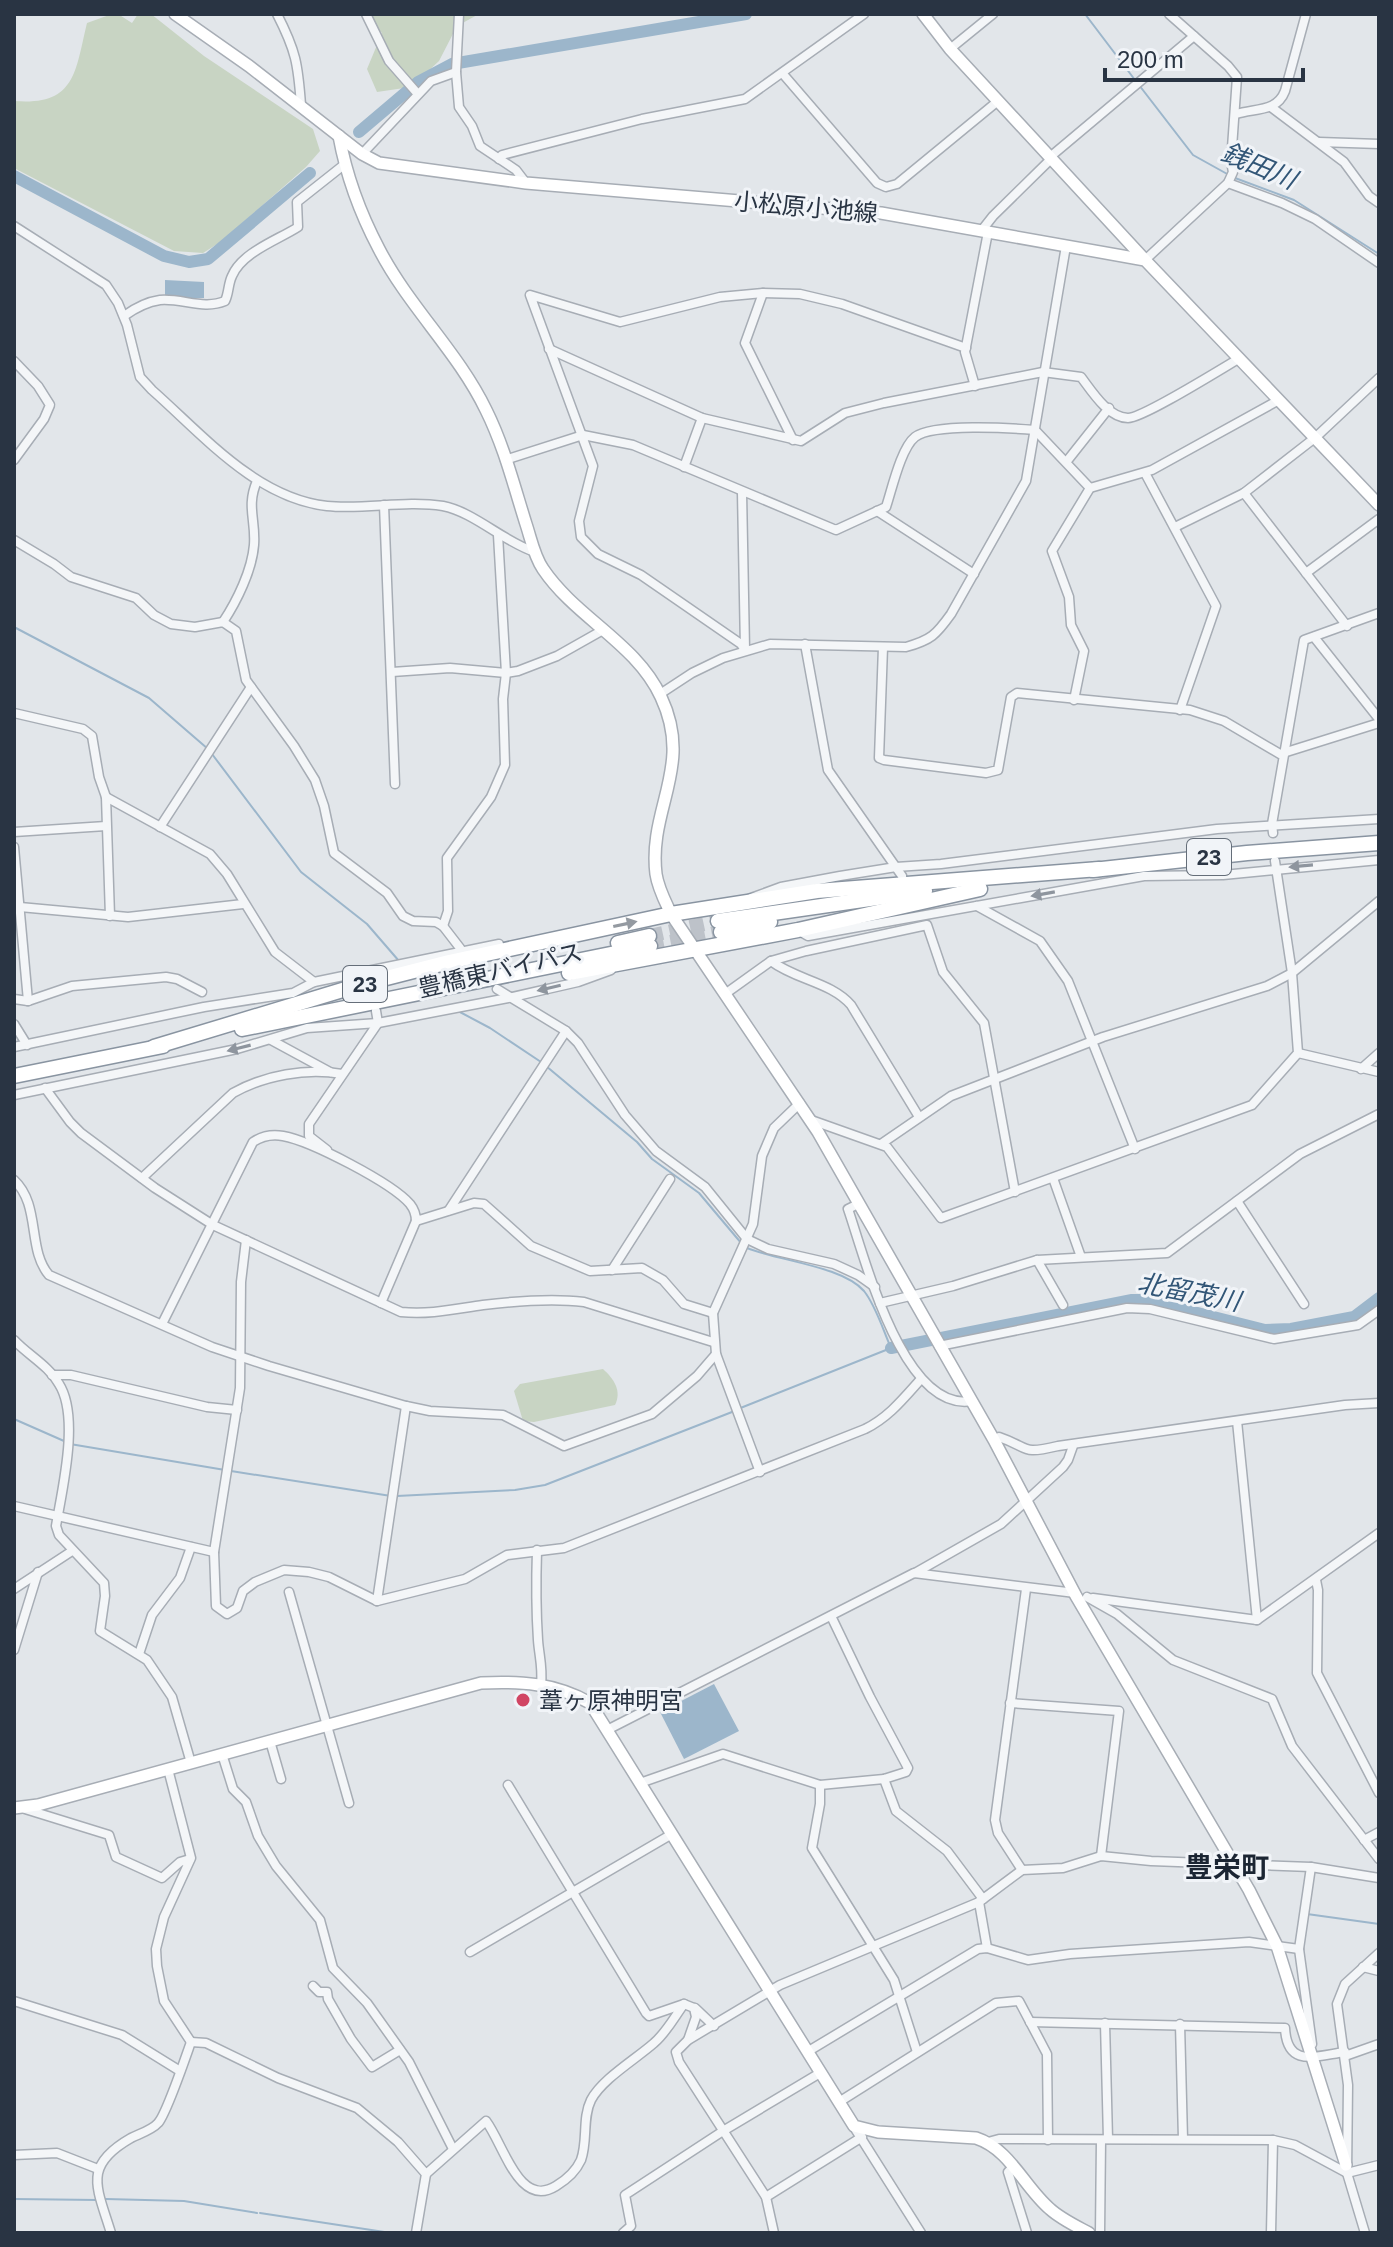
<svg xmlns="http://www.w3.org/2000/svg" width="1393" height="2247" viewBox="0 0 1393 2247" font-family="Helvetica,'Noto Sans JP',sans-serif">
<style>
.green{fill:#c8d4c3}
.water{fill:#9cb6cb}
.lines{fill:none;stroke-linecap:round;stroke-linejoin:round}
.stream{stroke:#9cb6cb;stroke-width:2}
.river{stroke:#9cb6cb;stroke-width:12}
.street-tunnel{stroke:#bdc2c9;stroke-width:8;stroke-dasharray:8 4;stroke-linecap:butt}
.highway-tunnel{stroke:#bdc2c9;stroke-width:14;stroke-dasharray:14 7;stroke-linecap:butt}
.street-casing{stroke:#a7adb5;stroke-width:11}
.secondary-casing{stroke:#a7adb5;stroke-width:14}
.highway-casing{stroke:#8994a1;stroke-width:17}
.street{stroke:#f4f6f8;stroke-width:8}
.secondary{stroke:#fff;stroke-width:11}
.highway{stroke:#fff;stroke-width:14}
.oneway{fill:#8e959e}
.oneway2{fill:#949aa1}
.poi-dot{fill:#d14563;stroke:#f1f4f8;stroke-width:3}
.labels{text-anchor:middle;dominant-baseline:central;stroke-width:6;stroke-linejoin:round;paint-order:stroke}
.shield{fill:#f1f4f8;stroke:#656e79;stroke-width:2}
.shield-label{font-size:22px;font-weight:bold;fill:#293443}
.street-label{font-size:24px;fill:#293443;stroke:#f1f4f8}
.poi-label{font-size:24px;fill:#293443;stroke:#f1f4f8;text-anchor:start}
.water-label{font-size:26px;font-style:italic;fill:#325677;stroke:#f1f4f8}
.quarter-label{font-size:28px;font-weight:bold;fill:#1b2533;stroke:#f1f4f8}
</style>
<rect width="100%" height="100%" fill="#e2e6ea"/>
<!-- green -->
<g class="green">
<path d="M112,14H118L132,23L138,14H151L204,56L313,129L320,151L306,167L222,241L203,253L174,251L14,168V101C76,106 75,72 87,23Z"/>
<path d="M364,14H479L457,26L439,61L411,87L377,92L367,69L382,33Z"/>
<path d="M603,1369C614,1379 622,1391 615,1405L534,1422L523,1421L514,1391L520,1384Z"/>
</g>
<!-- water -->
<g class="water">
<path d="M165,280L204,282V298H165Z"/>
<path d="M714,1684L739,1731L684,1759L660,1712Z"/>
</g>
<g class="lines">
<!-- stream -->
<g class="stream">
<path d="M1085,14L1135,80"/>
<path d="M1139,85L1193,155L1229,175"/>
<path d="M1235,178L1294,200L1379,254"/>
<path d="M14,627L149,698L208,749"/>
<path d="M212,754L301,872L367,924L399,961"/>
<path d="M458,1011L490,1028L541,1062"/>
<path d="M546,1066L637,1142L652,1159L699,1193L742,1244"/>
<path d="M738,1409L891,1348C883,1330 876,1306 864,1291C842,1266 779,1261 747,1248"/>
<path d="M14,1419L64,1441"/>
<path d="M70,1444L225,1470"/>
<path d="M231,1471L391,1496"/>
<path d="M397,1496L515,1490L545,1485L732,1412"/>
<path d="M1307,1914L1379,1924"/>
<path d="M14,2199L97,2200"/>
<path d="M106,2199L184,2201L257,2213"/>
<path d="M260,2213L391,2233"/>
</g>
<!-- river -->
<g class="river">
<path d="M359,132L418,82L452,64L746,14"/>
<path d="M14,176L164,256L189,262L208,259L310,173"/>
<path d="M891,1348L1132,1300H1146L1265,1330L1291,1329L1354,1317L1379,1298"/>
</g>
<!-- street-tunnel -->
<path class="street-tunnel" d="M468,958L489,980"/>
<!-- highway-tunnel -->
<g class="highway-tunnel">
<path d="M649,936L718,921"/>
<path d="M650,946L721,932"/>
</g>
<!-- street casing -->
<g class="street-casing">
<g id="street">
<path d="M277,14C296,51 298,64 301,105"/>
<path d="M366,14L389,61L417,93"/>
<path d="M459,14L456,72L459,107L472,126L480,146L516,170L526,183"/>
<path d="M950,49L993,14"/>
<path d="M783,74L877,183L886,187L897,184L998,101"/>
<path d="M1271,107L1344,162L1369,196L1379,203"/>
<path d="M1236,114C1256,108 1277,112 1285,91L1306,14"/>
<path d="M1319,142L1379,144"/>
<path d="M362,154L431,81L456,72"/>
<path d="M1050,157L1194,36"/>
<path d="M499,159L502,155L642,119L745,99L864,14"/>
<path d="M1228,183L1282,203L1315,219L1379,263"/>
<path d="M14,226L106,285L118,303L127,325L140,377L152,390C203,435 256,498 327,506C365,510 404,500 443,506C474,512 504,542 535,552"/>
<path d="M982,230L993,216L1052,158"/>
<path d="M1145,260L1228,183L1233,172L1231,162L1237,77L1228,66L1169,14"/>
<path d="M763,293L745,343L793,440"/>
<path d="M124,316C135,308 146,302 160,300C182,298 204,310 225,301C229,293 228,284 232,276C242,252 278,240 298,227L297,202L345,164"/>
<path d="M549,349L702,418L801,441L845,413L884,403L1043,372L1081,377C1091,390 1108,418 1128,418C1143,418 1221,369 1240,358"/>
<path d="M14,361L38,386L50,405L44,419L14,460"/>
<path d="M975,386L965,352L988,232"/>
<path d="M505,460L583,435L633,445L836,530L886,507C892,489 901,448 915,437C933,423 1011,428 1035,430L1090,488"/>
<path d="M1067,461L1109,408"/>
<path d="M684,467L702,418"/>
<path d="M1145,473L1216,606L1180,710"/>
<path d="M742,492L745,649"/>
<path d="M1244,493L1347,626"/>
<path d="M384,505L395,784"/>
<path d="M877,511L974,574"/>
<path d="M1175,527L1244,493L1316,437L1379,378"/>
<path d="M14,540L54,564L71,577L136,598L154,615L171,624L195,627L223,622L236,631L246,680L294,746L315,780L324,806L334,853L387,893L403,916L413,921L436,922L443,926L460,948"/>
<path d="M1306,573L1379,519"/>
<path d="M223,622C237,601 252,570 254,545C256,520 246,506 257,481"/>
<path d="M1314,637L1379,719"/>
<path d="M805,644L828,770L902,876"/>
<path d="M883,647L879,758L884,760L986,773L998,770L1011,697L1017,693L1190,710L1224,721L1280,754L1379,723"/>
<path d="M745,650L741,644L641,575L598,554L581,537L579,521L593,466L530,295L620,322L720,297L763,293L800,294L842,304L966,348"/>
<path d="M392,672L450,668L506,673L518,671L557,656L603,630"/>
<path d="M660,694L692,673L723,658L770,644L906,647C931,640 936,635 951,614L1026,481L1066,246"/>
<path d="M1074,700L1084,651L1071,625L1069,597L1052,551L1090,488L1152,470L1279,400"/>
<path d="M14,713L83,729L92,736L99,777L106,797L110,916"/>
<path d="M106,797L210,854L227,874L275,952L314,982"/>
<path d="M160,827L251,687"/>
<path d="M14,832L106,826"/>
<path d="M1273,833L1272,824L1304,640L1379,613"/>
<path d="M14,847L28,1001"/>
<path d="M751,898L781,887L840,876L896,867L941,864L1217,829L1379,819"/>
<path d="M977,906L1040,941L1068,981L1135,1149"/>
<path d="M20,907L128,917L243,904"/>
<path d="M443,926L448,911L447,858L491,797L505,765L503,699L506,673L498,535"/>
<path d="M799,931L808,936L1144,876L1223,875L1379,860"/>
<path d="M771,961L806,951L927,925L943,972L984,1023L1015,1192"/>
<path d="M497,989L566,1031L578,1043L625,1115L656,1151L705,1187L747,1239L768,1249L834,1264L858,1275L875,1287"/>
<path d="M725,994L771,961C796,980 831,982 851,1005L919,1117"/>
<path d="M14,999L28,1001L72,986L166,977L177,979L202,992"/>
<path d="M14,1024L27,1045"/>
<path d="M271,1040L330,1072"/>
<path d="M14,1047L204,1007L293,993L314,982L499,944"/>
<path d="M1298,1053L1379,1072"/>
<path d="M1361,1069L1379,1053"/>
<path d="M45,1088L70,1122L81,1133L155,1188L213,1225L401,1312C429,1315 455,1309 483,1305C516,1301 551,1298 584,1302L713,1342"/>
<path d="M14,1095L237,1049L307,1028L378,1023L508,998L578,982L611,970"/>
<path d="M811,1120L887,1147L941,1218L1252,1105L1298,1053L1292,973L1275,861"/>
<path d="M881,1144L951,1096L1103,1037L1267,986L1292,973L1379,901"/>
<path d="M327,1150L309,1136V1124L378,1023L376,1011"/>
<path d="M142,1178L233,1093C265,1075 306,1068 342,1074"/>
<path d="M1053,1178L1081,1257"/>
<path d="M14,1180C41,1205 27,1250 49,1275L212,1347L269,1366L406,1406L430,1411L503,1415L564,1446L652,1414L697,1376L716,1354"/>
<path d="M1237,1201L1304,1304"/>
<path d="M858,1204L848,1209C865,1258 903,1413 972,1401"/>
<path d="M449,1210L566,1031"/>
<path d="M246,1240L241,1282L240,1388L214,1552L216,1606L227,1614L237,1608L243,1591L255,1582L284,1570L309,1572L329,1577L377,1601L465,1579L507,1555L564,1548L865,1429C889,1417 903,1399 921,1379"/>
<path d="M1037,1260L1063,1305"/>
<path d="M612,1270L670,1179"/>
<path d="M381,1303L416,1221"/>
<path d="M880,1303L953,1286L1037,1260L1167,1253L1300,1154L1379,1114"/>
<path d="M162,1324L253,1142C262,1136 272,1134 283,1136C311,1141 392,1183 410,1204C414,1209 416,1214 416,1221L474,1203L484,1204L531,1246L590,1271L642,1268L663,1280L684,1304L713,1313"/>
<path d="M14,1340C28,1355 49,1366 59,1384C80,1417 62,1490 56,1526L59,1535L104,1583L105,1596L100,1631L147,1660L172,1697L191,1763"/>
<path d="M939,1346L1127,1308L1150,1309L1274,1339L1358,1325L1379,1310"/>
<path d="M52,1375H71L207,1407L237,1410"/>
<path d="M1237,1421L1257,1620"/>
<path d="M994,1440L999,1437C1031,1448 1020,1455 1058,1446L1345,1405L1379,1403"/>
<path d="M760,1472L716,1354L713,1313L753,1224L762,1156L774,1128L800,1103"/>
<path d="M14,1506L214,1552"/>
<path d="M537,1550C536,1580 536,1610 538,1640C539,1655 543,1668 541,1684"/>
<path d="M915,1573L1001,1524L1063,1467L1068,1460L1073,1446"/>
<path d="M1316,1580L1318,1590L1317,1673L1379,1793"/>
<path d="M14,1589L72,1551"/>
<path d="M289,1592L349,1803"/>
<path d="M1087,1597L1117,1614L1173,1660L1272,1699L1292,1746L1379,1859"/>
<path d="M1093,1598L1257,1620L1379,1533"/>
<path d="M377,1601L406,1406"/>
<path d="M14,1650L38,1572"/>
<path d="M139,1654L152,1615L180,1578L191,1547"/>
<path d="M1010,1703L1119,1711L1101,1856"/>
<path d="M607,1730L914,1573L1075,1593"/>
<path d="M270,1741L281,1779"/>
<path d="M222,1754L233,1789L246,1802L258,1836L276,1866L320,1920L333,1968L367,2003L409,2062L453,2149"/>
<path d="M168,1769L191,1858L164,1917L156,1949L157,1966L164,2001L191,2042"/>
<path d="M884,1779L896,1811L947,1851L983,1899"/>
<path d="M640,1783L723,1754L820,1785L884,1779L906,1772L908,1768L870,1697L831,1616"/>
<path d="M508,1785L646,2013L649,2016L684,2004L694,2008L696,2017L688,2040"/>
<path d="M820,1785V1804L812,1848L894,1980L917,2052"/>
<path d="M25,1809L109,1835L116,1857L162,1878L180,1862L190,1859"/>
<path d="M1364,1840L1379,1832"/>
<path d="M1311,1867L1299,1949L1312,2044"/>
<path d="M1022,1870L998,1833L995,1820L1026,1589"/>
<path d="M979,1902L987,1948"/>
<path d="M470,1952L672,1834"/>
<path d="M1363,1967L1379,1971"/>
<path d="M313,1986L319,1992H327L328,1999L351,2039L372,2067L400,2050"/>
<path d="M14,2001L122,2035L180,2071"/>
<path d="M695,2008L714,2026"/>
<path d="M1030,2022L1285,2028C1287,2068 1315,2056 1345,2052"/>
<path d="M1105,2023L1108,2139"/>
<path d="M1180,2024L1183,2139"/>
<path d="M191,2042L206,2043L278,2078L357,2108L398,2142L426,2174L416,2233"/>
<path d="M807,2052L978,1949L987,1948L1028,1960L1070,1954L1249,1942L1299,1949"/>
<path d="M1345,2056L1379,2044"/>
<path d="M839,2102L996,2003L1019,2001L1047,2054L1048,2140"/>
<path d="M854,2127L921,2233"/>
<path d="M988,2142L999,2139L1273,2140L1295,2145L1347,2173L1379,2165"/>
<path d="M14,2155L57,2153L98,2169"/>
<path d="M1013,2167L1008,2172L1027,2233"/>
<path d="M426,2174L486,2121C504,2145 519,2209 556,2186C566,2180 576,2171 581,2160C588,2141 582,2118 591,2100C602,2079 636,2059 654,2043C666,2033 675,2016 684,2004"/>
<path d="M766,2197L862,2137"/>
<path d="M111,2233C97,2187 82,2166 131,2138C139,2134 152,2130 158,2123C166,2115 186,2056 191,2042"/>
<path d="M623,2233L631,2226L625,2195L723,2131L820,2073"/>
<path d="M774,2233L766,2197L679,2062L676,2052L688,2040L780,1985L979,1902L1022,1870L1063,1868L1101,1856L1151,1861L1311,1867L1379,1878"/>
<path d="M1100,2233L1101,2140"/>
<path d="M1271,2233L1273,2140"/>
<path d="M1365,2233L1347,2173L1348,2085L1337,2004L1345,1984L1379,1953"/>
</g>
</g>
<!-- secondary casing -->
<g class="secondary-casing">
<g id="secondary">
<path d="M175,14L249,66L362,154L379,163L526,183L881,213L1145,260L1379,505"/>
<path d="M923,14L950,49L1145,260"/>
<path d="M339,136C346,174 361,215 379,249C409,307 458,352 486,410C504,446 514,486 526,524C531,539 534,556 543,569C576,618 636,643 661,697C694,767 648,808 656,874C658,888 665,901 671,914L818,1132L994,1440L1076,1596L1249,1890L1277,1946L1346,2165"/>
<path d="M14,1808L38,1805L481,1683C520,1681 555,1683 590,1703L854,2126L878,2132L976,2138C1010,2149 1024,2187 1050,2209C1061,2219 1076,2226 1089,2233"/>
</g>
</g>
<!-- highway casing -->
<g class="highway-casing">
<g id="highway">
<path d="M1093,870L1247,853L1379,843"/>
<path d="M718,921L925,891"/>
<path d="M721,932L770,922"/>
<path d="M618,943L649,936"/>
<path d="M569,973L798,930L980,889"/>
<path d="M242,1029L650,946"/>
<path d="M154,1047L359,985L449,962L671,914L817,891L1099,869"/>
<path d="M14,1076L163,1046"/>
</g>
</g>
<!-- street -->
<use href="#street" class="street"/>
<!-- secondary -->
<use href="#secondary" class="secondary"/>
<!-- highway -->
<use href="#highway" class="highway"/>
</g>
<!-- one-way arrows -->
<defs><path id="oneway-solid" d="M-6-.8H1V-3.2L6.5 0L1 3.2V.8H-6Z" transform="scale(2)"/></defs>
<g class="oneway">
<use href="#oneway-solid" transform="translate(1301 866) rotate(175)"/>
<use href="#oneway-solid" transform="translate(1043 894) rotate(170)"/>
<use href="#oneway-solid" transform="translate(549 988) rotate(167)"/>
<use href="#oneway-solid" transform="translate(239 1048) rotate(166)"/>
</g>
<use class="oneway2" href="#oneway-solid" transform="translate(625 924) rotate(-12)"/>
<!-- markers -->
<circle class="poi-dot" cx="523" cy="1700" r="8"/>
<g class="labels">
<!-- shield labels -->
<g class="shield">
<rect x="1187" y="839" width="44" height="36" rx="6"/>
<rect x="343" y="966" width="44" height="36" rx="6"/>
</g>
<g class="shield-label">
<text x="1209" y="857">23</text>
<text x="365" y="984">23</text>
</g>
<!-- street labels -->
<g class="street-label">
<text transform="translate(806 207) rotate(5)">小松原小池線</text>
<text transform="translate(500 970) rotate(-13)">豊橋東バイパス</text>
</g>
<!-- poi labels -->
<g class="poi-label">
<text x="539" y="1700">葦ヶ原神明宮</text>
</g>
<!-- water labels -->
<g class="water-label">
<text transform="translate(1259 166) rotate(23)">銭田川</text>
<text transform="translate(1189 1292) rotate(11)">北留茂川</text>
</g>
<!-- quarter labels -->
<g class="quarter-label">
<text x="1227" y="1867">豊栄町</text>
</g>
</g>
<!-- border -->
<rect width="1393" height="2247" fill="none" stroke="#293443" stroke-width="32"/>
<!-- scale -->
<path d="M1105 68v12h198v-12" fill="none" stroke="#293443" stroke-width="4"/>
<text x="1117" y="68" font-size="24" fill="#293443" stroke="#f1f4f8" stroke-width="6" paint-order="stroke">200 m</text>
</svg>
